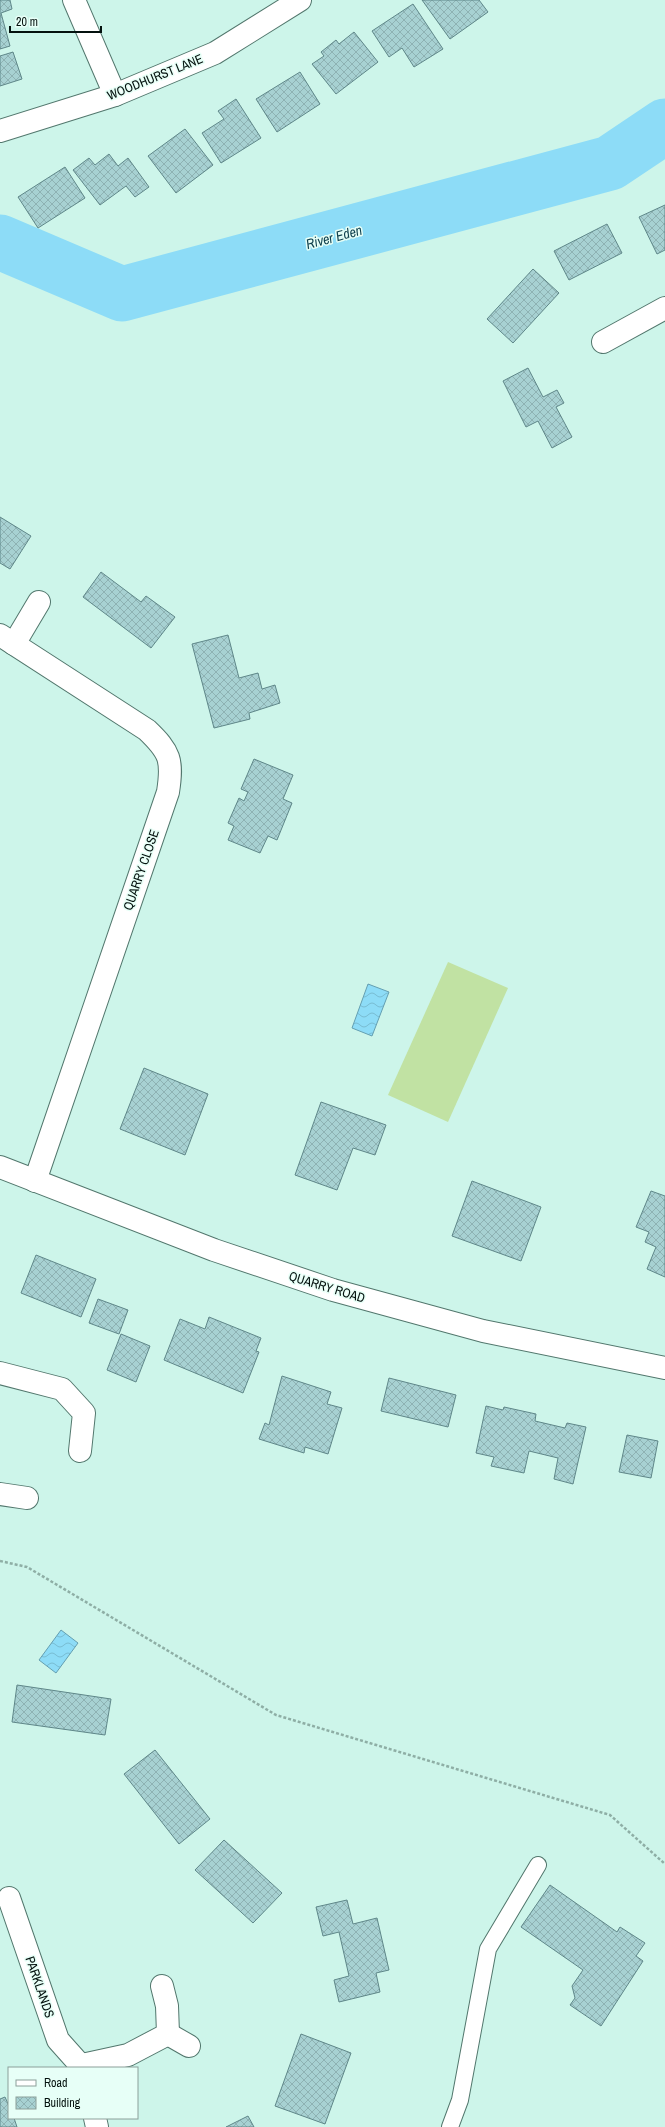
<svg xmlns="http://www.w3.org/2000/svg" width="665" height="2127" viewBox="0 0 665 2127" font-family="'Archivo Narrow',sans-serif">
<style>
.grass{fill:#c1e2a3}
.water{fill:url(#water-waves);stroke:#649fb1}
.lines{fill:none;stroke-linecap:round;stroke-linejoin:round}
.river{stroke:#8ddcf7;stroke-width:55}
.building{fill:url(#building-cross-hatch);stroke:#5f8789}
.service-casing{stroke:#52776d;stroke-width:18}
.minor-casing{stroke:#52776d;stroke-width:24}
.path{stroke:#8eaea5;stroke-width:2.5;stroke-dasharray:3 2;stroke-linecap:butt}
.service{stroke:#fff;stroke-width:16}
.minor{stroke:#fff;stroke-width:22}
.labels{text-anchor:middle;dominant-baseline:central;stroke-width:3;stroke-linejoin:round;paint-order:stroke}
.street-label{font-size:13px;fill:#04110e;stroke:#e7fff7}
.water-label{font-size:14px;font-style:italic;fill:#0e3f4d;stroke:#e7fff7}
</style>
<defs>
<pattern id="water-waves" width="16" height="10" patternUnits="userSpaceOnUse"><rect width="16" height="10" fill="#8ddcf7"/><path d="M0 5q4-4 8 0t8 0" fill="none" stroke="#78bcd3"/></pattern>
<pattern id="building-cross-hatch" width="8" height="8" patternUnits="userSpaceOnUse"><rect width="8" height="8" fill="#a7d1d2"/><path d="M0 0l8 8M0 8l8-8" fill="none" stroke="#8eb2b3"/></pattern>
</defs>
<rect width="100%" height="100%" fill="#cdf5ea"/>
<!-- grass -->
<path class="grass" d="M448,962L508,988L448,1122L388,1095Z"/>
<!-- water -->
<g class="water">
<path d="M368,984L389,992L372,1036L352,1028Z"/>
<path d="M61,1630L78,1643L56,1673L39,1660Z"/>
</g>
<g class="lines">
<!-- river -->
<path class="river" d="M0,242L122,294L610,163L665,126"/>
</g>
<!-- building -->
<g class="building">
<path d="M0,0H10L12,9L1,13L10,46L0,49Z"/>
<path d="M422,0H479L488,12L450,39Z"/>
<path d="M413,4L443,49L414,67L402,48L389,57L372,31Z"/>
<path d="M354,32L378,62L336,94L312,64L324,56L321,52L336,40L339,44Z"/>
<path d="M13,52L22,79L0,86V56Z"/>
<path d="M300,72L320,104L277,132L256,99Z"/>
<path d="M236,99L261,138L221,163L202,133L224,119L218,111Z"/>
<path d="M185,129L213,165L176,193L148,156Z"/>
<path d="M109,154L118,166L128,158L149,187L135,197L126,186L100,205L73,170L89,158L95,165Z"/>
<path d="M65,167L85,198L38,228L18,197Z"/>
<path d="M665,205V250L657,254L639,217Z"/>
<path d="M607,224L622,253L569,280L554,251Z"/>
<path d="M533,269L559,293L513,343L487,319Z"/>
<path d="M528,368L543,397L557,390L564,403L556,407L572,437L552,448L538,421L526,427L503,381Z"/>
<path d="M0,517L31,536L10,569L0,563Z"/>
<path d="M101,572L141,602L146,596L175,617L151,648L83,597Z"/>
<path d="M228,635L239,678L258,673L262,689L275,685L280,703L249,713L250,719L214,728L192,644Z"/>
<path d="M254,759L293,775L283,799L292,803L277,840L268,836L260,853L228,840L234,826L228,823L239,798L244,801L248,792L241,789Z"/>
<path d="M144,1068L208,1094L185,1155L120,1129Z"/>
<path d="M321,1102L386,1125L375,1155L353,1148L337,1190L295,1175Z"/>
<path d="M472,1181L541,1207L521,1261L452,1236Z"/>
<path d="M651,1191L665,1196V1277L647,1269L656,1247L645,1242L649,1232L636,1227Z"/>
<path d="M36,1255L96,1279L81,1317L21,1293Z"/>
<path d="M98,1299L128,1310L119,1334L89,1323Z"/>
<path d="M209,1317L261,1338L256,1351L259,1352L243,1393L164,1360L180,1319L205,1329Z"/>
<path d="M121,1334L150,1346L136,1382L107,1370Z"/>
<path d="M282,1376L331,1392L327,1404L342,1408L328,1454L305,1447L304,1453L259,1439L265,1423L269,1425Z"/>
<path d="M389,1378L456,1395L448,1427L381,1411Z"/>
<path d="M486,1406L503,1410L504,1407L536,1414L535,1421L565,1428L567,1423L586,1427L573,1484L554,1479L558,1458L529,1451L524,1473L491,1466L494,1457L476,1453Z"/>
<path d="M627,1435L658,1441L651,1478L619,1472Z"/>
<path d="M17,1685L111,1699L105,1735L12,1722Z"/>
<path d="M155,1750L210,1819L179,1844L124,1774Z"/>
<path d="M224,1840L282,1893L253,1923L195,1870Z"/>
<path d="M550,1885L617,1932L620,1927L645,1943L636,1956L643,1961L601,2026L570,2005L575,1998L572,1986L583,1970L521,1927Z"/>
<path d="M347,1900L353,1924L377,1918L389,1970L376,1973L380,1992L339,2002L334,1980L349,1976L339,1932L323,1936L316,1907Z"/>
<path d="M301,2034L351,2053L325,2124L275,2106Z"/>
<path d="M5,2097L9,2106V2118H14L17,2127H0V2099Z"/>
<path d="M248,2116L254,2127H226Z"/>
</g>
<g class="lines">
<!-- service casing -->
<g class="service-casing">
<path id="service" d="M450,2127L460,2100L488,1949L538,1865"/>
</g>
<!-- minor casing -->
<g class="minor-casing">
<g id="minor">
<path d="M74,0L115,95"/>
<path d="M0,131L115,95L215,53L300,0"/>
<path d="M603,342L665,308"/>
<path d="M0,635L147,730C170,752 173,760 168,792L35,1181"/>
<path d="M14,644L39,602"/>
<path d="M0,1167L214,1250L333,1290L483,1331L665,1368"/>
<path d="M0,1373L62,1389L84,1413L80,1451"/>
<path d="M0,1494L27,1498"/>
<path d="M9,1898L58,2040L83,2068"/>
<path d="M168,2034L189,2046"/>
<path d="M82,2065L128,2055L168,2034L167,2006L162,1986"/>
<path d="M95,2118L97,2127"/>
</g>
</g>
<!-- path -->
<path class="path" d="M0,1561L27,1567L276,1715L610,1815L665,1864"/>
<!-- service -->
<use href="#service" class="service"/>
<!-- minor -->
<use href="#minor" class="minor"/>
</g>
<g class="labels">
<!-- street labels -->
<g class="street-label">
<text transform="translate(155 77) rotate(-22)">WOODHURST LANE</text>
<text transform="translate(141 870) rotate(-71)">QUARRY CLOSE</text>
<text transform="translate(327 1287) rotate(17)">QUARRY ROAD</text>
<text transform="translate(40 1987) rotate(71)">PARKLANDS</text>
</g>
<!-- water labels -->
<g class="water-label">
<text transform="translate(334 237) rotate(-15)">River Eden</text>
</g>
</g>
<!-- legend -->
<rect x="8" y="2067" width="130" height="52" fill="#e7fff7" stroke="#8ca09a"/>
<rect x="16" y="2080" width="20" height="6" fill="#ffffff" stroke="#8ca09a"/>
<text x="44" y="2087" font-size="12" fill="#04110e">Road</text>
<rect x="16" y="2097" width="20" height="12" fill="url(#building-cross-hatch)" stroke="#8ca09a"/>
<text x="44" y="2107" font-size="12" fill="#04110e">Building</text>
<!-- scale -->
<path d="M10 26v6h91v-6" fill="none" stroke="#04110e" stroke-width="2"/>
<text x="16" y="26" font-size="12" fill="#04110e" stroke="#e7fff7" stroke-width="3" paint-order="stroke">20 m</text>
</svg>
